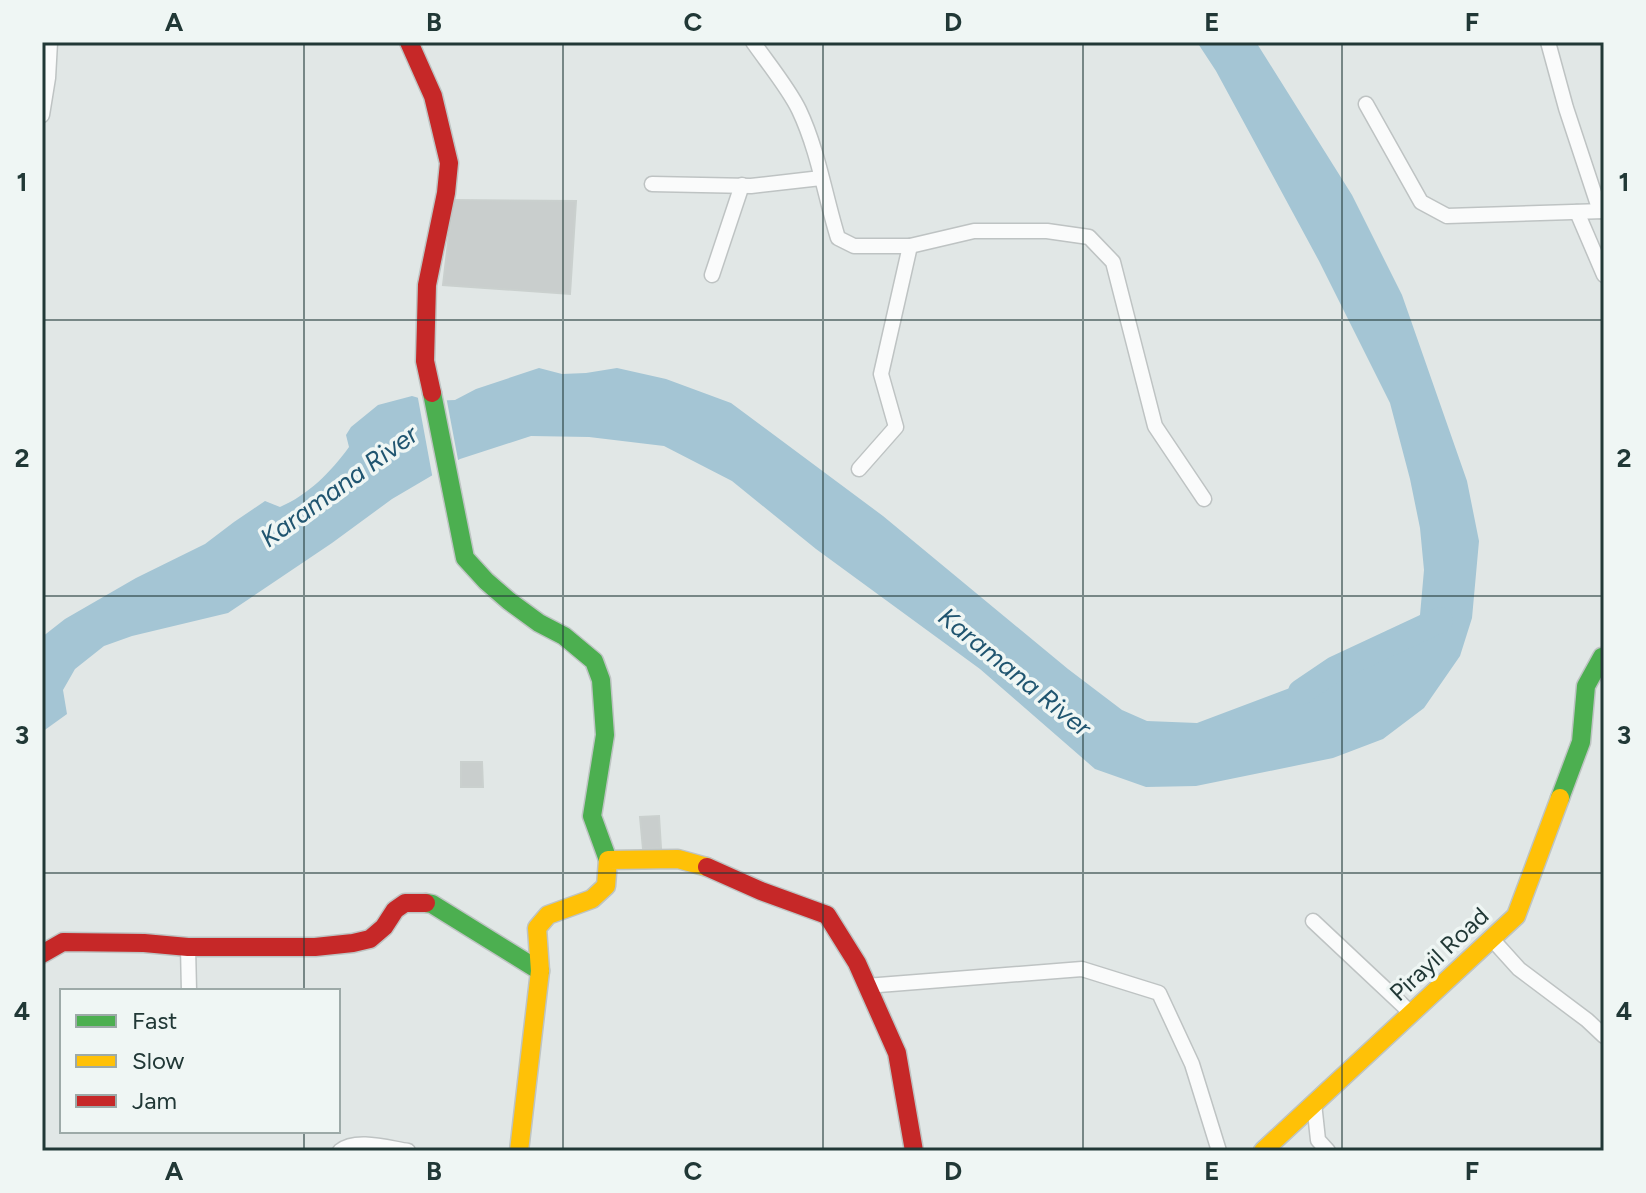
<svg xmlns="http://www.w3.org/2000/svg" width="1646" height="1193" viewBox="0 0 1646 1193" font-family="Figtree,sans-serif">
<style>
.water{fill:#a4c5d4}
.pier{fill:#e1e7e6}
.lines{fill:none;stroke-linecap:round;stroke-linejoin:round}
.river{stroke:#a4c5d4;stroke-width:26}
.building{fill:#c9cecd;stroke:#cad0ce;stroke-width:2}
.street-casing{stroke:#bec3c3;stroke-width:17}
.fast-casing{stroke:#bec4c3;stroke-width:21}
.slow-casing{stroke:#bec4c3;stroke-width:21}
.jam-casing{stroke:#bec4c3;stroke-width:21}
.street{stroke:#fafbfb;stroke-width:14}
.fast{stroke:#4caf50;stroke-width:18}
.slow{stroke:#ffc107;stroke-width:18}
.jam{stroke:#c62828;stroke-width:18}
.grid{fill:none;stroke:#213836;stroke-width:2;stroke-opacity:0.55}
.labels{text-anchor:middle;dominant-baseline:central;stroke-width:7;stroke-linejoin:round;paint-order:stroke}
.street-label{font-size:24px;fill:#213836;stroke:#eff6f4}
.water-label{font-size:26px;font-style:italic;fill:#205570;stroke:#eff6f4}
.neatline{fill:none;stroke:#213836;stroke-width:3}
.grid-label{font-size:26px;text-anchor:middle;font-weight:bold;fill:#213836}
</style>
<rect width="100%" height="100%" fill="#e1e7e6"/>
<!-- water -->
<path class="water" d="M1197,42H1256L1352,195L1402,295L1467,481L1479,541L1472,618L1460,656L1424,708L1383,739L1333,758L1196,786L1146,787L1095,769L980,669L816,549L732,481L664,446L589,437L531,436L460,459L392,499L332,543L228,613L132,636L104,646L75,669L63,690L67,714L42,732V637L65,619L136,578L205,544L234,522L265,501L280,507C308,495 331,472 349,447L346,435L351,427L378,405L412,396L429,401L455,400L476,389L539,368L562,374L586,373L617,368L666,379L731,403L883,516L1068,669L1122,710L1147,721L1197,723L1404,645L1420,615L1424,570L1420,528L1410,479L1390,403L1319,261L1216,71Z"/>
<!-- pier -->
<path class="pier" d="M417,393L429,397L446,396L459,465L433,480Z"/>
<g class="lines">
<!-- river -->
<path class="river" d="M1301,692L1335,669L1440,620"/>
</g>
<!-- building -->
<g class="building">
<path d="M453,200L576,201L570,294L443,285Z"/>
<path d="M461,762H482L483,787H461Z"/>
<path d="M659,816L661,848L643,849L640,817Z"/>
</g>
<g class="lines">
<!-- street casing -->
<g class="street-casing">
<g id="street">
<path d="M753,42C767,62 789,89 799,110C818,150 825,196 838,238L854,246H910L881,374L896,427L859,469"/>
<path d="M1548,42L1566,108L1600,211"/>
<path d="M1366,104L1421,202L1447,216L1604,211"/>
<path d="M42,115L48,78L50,42"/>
<path d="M652,184L751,186L821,178"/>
<path d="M1577,212L1604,275"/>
<path d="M910,246L974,231H1047L1089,237L1113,262L1155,426L1204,499"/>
<path d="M712,275L742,185"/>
<path d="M1313,921L1411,1013"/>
<path d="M1491,938L1519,969L1587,1020L1604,1036"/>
<path d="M188,947L189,991"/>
<path d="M866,986L1082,969L1159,993L1192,1064L1219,1151"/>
<path d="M1314,1103L1318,1140L1328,1151"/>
<path d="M340,1151C356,1138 388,1148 408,1151"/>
</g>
</g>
<!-- fast casing -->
<g class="fast-casing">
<g id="fast">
<path d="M432,393L465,558L486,581L509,601L539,623L564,636L594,661L601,680L605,735L592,816L608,860"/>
<path d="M1560,798L1581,742L1586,686L1602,657H1604"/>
<path d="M426,903L432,904L540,971"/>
</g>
</g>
<!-- slow casing -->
<g class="slow-casing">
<g id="slow">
<path d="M519,1151L540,971L537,928L548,915L592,899L606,886L608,860L678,859L707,867"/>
<path d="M1263,1151L1516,916L1560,798"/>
</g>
</g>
<!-- jam casing -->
<g class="jam-casing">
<g id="jam">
<path d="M409,42L433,96L449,163L446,193L427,285L425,361L432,393"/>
<path d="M707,867L761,891L827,915L857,963L897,1053L914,1151"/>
<path d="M42,954L63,942L144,943L188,947H315L353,943L370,939L384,927L395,910L405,903H426"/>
</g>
</g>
<!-- street -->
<use href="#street" class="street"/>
<!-- fast -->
<use href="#fast" class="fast"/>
<!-- slow -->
<use href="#slow" class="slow"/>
<!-- jam -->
<use href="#jam" class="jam"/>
</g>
<!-- grid -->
<path class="grid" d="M304,42V991M563,42V1151M823,42V1151M1083,42V1151M1342,42V1151M42,320H1604M42,596H1604M42,873H1604M304,1131V1151"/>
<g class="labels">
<!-- street labels -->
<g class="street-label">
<text transform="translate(1439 954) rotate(-43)">Pirayil Road</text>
</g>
<!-- water labels -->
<g class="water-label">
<text transform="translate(339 486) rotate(-36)">Karamana River</text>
<text transform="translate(1015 672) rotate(39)">Karamana River</text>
</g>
</g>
<!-- border -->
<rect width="1646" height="1193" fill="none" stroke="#eff6f4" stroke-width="88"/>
<!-- legend -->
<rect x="60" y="989" width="280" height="144" fill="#eff6f4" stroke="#9daaa8" stroke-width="2"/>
<rect x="76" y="1015" width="40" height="12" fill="#4caf50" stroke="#9daaa8" stroke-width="2"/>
<text x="132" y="1029" font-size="24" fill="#213836">Fast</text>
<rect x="76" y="1055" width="40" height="12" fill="#ffc107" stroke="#9daaa8" stroke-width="2"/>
<text x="132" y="1069" font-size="24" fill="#213836">Slow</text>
<rect x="76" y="1095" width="40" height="12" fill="#c62828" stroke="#9daaa8" stroke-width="2"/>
<text x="132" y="1109" font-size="24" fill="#213836">Jam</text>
<rect x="44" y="44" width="1558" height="1105" class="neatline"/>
<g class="grid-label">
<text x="174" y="31">A</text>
<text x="434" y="31">B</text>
<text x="693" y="31">C</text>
<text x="953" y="31">D</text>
<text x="1212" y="31">E</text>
<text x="1472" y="31">F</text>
<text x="22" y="191">1</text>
<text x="1624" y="191">1</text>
<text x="22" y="467">2</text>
<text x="1624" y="467">2</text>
<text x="22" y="744">3</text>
<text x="1624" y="744">3</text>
<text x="22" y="1020">4</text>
<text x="1624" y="1020">4</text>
<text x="174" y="1180">A</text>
<text x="434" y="1180">B</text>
<text x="693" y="1180">C</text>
<text x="953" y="1180">D</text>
<text x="1212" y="1180">E</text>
<text x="1472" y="1180">F</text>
</g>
</svg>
